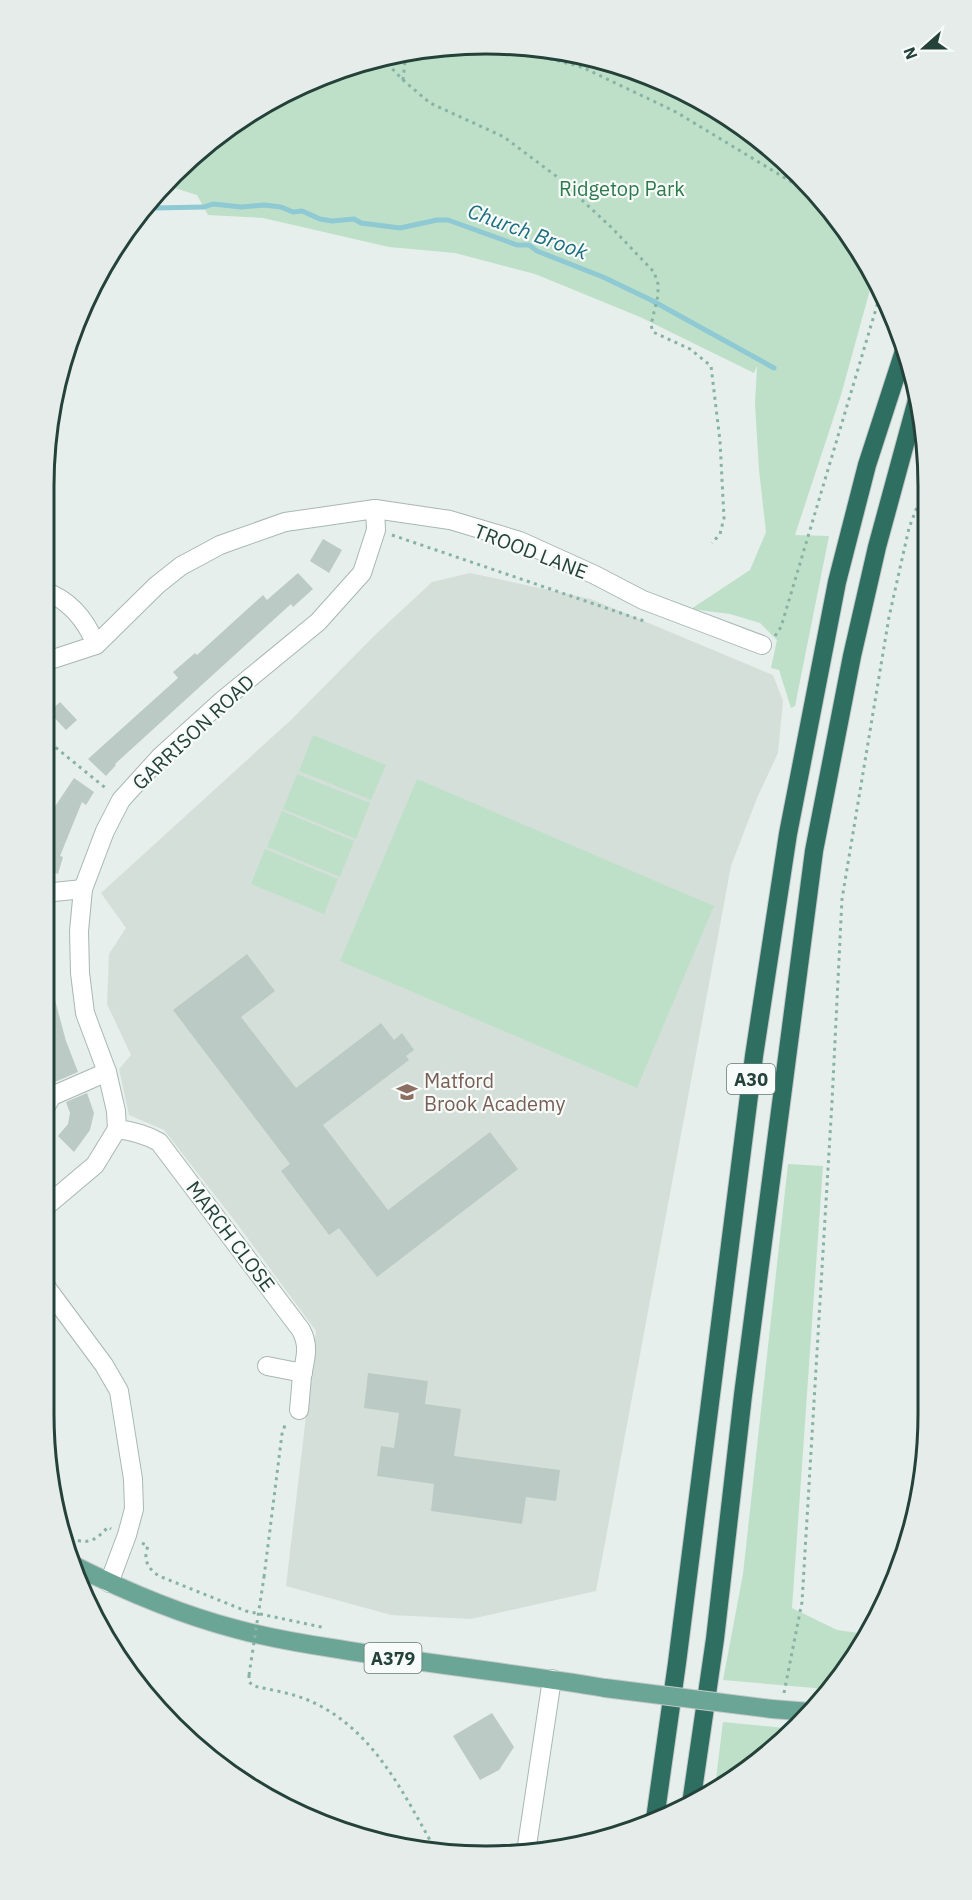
<svg xmlns="http://www.w3.org/2000/svg" width="972" height="1900" viewBox="0 0 972 1900" font-family="'IBM Plex Sans',sans-serif">
<style>
.built{fill:#d4dfda}
.green{fill:#bfe0c8}
.lines{fill:none;stroke-linecap:round;stroke-linejoin:round}
.stream{stroke:#8ec9d4;stroke-width:5}
.building{fill:#bbcac4}
.minor-casing{stroke:#a8b8b2;stroke-width:20}
.major-casing{stroke:#c2cac8;stroke-width:20}
.highway-casing{stroke:#c2cac8;stroke-width:20}
.path{stroke:#86b3a5;stroke-width:3;stroke-dasharray:3 4.5;stroke-linecap:butt}
.minor{stroke:#fff;stroke-width:18}
.major{stroke:#6aa596;stroke-width:18}
.highway{stroke:#2f6f62;stroke-width:18}
.major-bridge-casing{stroke:#c2cac8;stroke-width:20;stroke-linecap:butt}
.path-bridge{stroke:#86b3a5;stroke-width:3;stroke-dasharray:3 4.5;stroke-linecap:butt}
.major-bridge{stroke:#6aa596;stroke-width:18}
.labels{text-anchor:middle;dominant-baseline:central;stroke-width:4.5;stroke-linejoin:round;paint-order:stroke}
.shield{fill:#f7fbf9;stroke:#637a73;stroke-width:1.5}
.shield-label{font-size:18px;font-weight:bold;fill:#24423a}
.park-label{font-size:20px;fill:#2d7a4b;stroke:#f7fbf9}
.street-label{font-size:20px;fill:#24423a;stroke:#f7fbf9}
.education-label{font-size:20px;fill:#785e54;stroke:#f7fbf9;text-anchor:start}
.water-label{font-size:21px;font-style:italic;fill:#1c6f80;stroke:#f7fbf9}
.rim{fill:none;stroke:#24423a;stroke-width:3}
</style>
<rect width="100%" height="100%" fill="#e6efeb"/>
<!-- built -->
<path class="built" d="M470,573L591,599L773,675L783,701L778,753L757,798L731,866L596,1591L471,1619L391,1615L286,1586L316,1331L235,1221L164,1130L129,1115L119,1069L131,1055L107,1004L109,954L126,928L101,893L292,719L375,635L432,582Z"/>
<!-- green -->
<g class="green">
<path d="M515,44L600,58L681,89L777,153L837,217L873,279L841,395L795,535L829,536L795,706L791,708L779,670L771,668L777,640L760,623L730,614L691,609L750,570L766,532L759,470L755,404L757,366L754,373L640,317L535,274L455,253L389,247L263,218L208,215L197,195L165,185L194,154L264,103L343,67L428,47Z"/>
<path d="M313,735L386,765L371,800L299,771Z"/>
<path d="M297,774L370,803L356,839L283,809Z"/>
<path d="M417,779L714,906L637,1088L340,961Z"/>
<path d="M282,811L354,841L340,877L267,847Z"/>
<path d="M265,849L338,879L324,914L251,884Z"/>
<path d="M788,1164L823,1166L792,1608L837,1630L866,1634L826,1689L723,1680L743,1574Z"/>
<path d="M723,1722L796,1729L715,1787Z"/>
</g>
<g class="lines">
<!-- stream -->
<path class="stream" d="M153,208L204,207L213,204L241,207L264,205L281,207L293,212L302,211L320,219L332,221L354,219L361,223L400,228L437,220H448L517,245H529L537,251L603,277L651,300L774,368"/>
</g>
<!-- building -->
<g class="building">
<path d="M323,539L342,550L329,573L310,561Z"/>
<path d="M298,573L313,589L293,607L291,604L249,642L115,764L116,765L106,776L88,759L178,678L173,672L195,653L197,655L263,595L267,600Z"/>
<path d="M60,702L77,720L66,730L49,712Z"/>
<path d="M74,778L94,792L86,805L82,802L60,856L63,857L58,874L44,869V833L54,808Z"/>
<path d="M247,954L275,991L241,1017L296,1088L381,1023L394,1040L402,1033L414,1050L406,1056L409,1060L323,1125L388,1210L490,1132L518,1169L377,1277L339,1228L329,1235L281,1171L290,1164L173,1010Z"/>
<path d="M44,974H48L66,1041L78,1072L55,1082L44,1053Z"/>
<path d="M87,1093L94,1113L90,1130L74,1152L58,1136L68,1124L70,1113L66,1102Z"/>
<path d="M368,1373L428,1381L425,1404L461,1409L454,1456L560,1470L556,1501L526,1497L522,1524L431,1511L434,1484L377,1476L381,1446L394,1448L399,1413L364,1408Z"/>
<path d="M492,1713L514,1747L499,1770L480,1780L453,1736Z"/>
</g>
<g class="lines">
<!-- minor casing -->
<g class="minor-casing">
<g id="minor">
<path d="M44,591C70,600 86,620 96,645"/>
<path d="M44,662L96,645L157,585L181,566L220,545L285,522L375,509L450,520L520,541L595,575L643,600L762,645"/>
<path d="M44,893L83,889"/>
<path d="M46,1106L52,1096L107,1072"/>
<path d="M117,1129C133,1131 145,1134 159,1142L301,1330C310,1347 305,1359 302,1376C301,1387 300,1399 299,1410"/>
<path d="M44,1208L95,1165L117,1129L116,1111L107,1072L85,1013L80,973L79,931L83,889L105,831L121,800L160,757L223,700L318,622L362,573L376,530L375,509"/>
<path d="M44,1284L104,1365L119,1391L133,1479L134,1509L127,1535L109,1583"/>
<path d="M267,1366L303,1373"/>
<path d="M526,1852L552,1679"/>
</g>
</g>
<!-- major casing -->
<g class="major-casing">
<g id="major">
<path d="M71,1564C123,1590 178,1614 236,1629C269,1638 304,1644 338,1649C427,1664 516,1673 605,1688"/>
<path d="M772,1709L810,1712"/>
</g>
</g>
<!-- highway casing -->
<g class="highway-casing">
<g id="highway">
<path d="M691,1804L715,1639L743,1395L814,851L852,656L877,547L917,400"/>
<path d="M655,1819L677,1663L754,1056L788,834L837,582L867,465L904,351"/>
</g>
</g>
<!-- path -->
<g class="path">
<path d="M409,52L419,50L504,47L582,67L676,112L823,201"/>
<path d="M382,58L403,80L430,103L504,137L556,176L612,228L654,272L658,284V295L651,325L653,332L690,349L711,366L720,441L724,518L720,534L712,543"/>
<path d="M403,80L406,53"/>
<path d="M392,535L647,622"/>
<path d="M775,636L781,627L881,292"/>
<path d="M44,738L108,790"/>
<path d="M64,1535C84,1545 93,1544 108,1527L111,1529"/>
<path d="M142,1543L148,1546C143,1559 147,1568 159,1576L246,1611L326,1628"/>
<path d="M264,1577L282,1434L286,1422"/>
<path d="M249,1675V1682L254,1686C271,1690 291,1693 308,1700C373,1728 402,1791 435,1849"/>
<path d="M784,1693L802,1602L832,1102L842,899L889,617L909,528L925,486"/>
</g>
<!-- minor -->
<use href="#minor" class="minor"/>
<!-- major -->
<use href="#major" class="major"/>
<!-- highway -->
<use href="#highway" class="highway"/>
<!-- major-bridge casing -->
<g class="major-bridge-casing">
<path id="major-bridge" d="M605,1688L772,1709"/>
</g>
<!-- path-bridge -->
<path class="path-bridge" d="M249,1675L264,1577"/>
<!-- major-bridge -->
<use href="#major-bridge" class="major-bridge"/>
</g>
<!-- icons -->
<defs>
<g id="school-bare" transform="scale(1.62)"><path d="M0-5L7-2L0 1L-7-2ZM-4 1L0 2.5L4 1V4Q0 6-4 4Z" fill="#8d6e63" stroke="#f7fbf9" stroke-width="2.5" paint-order="stroke"/></g>
</defs>
<g fill-rule="evenodd">
<use href="#school-bare" x="407" y="1092"/>
</g>
<g class="labels">
<!-- shield labels -->
<g class="shield">
<rect x="727" y="1064" width="48" height="30" rx="4.5"/>
<rect x="364.5" y="1643" width="57" height="30" rx="4.5"/>
</g>
<g class="shield-label">
<text x="751" y="1079">A30</text>
<text x="393" y="1658">A379</text>
</g>
<!-- park labels -->
<g class="park-label">
<text x="622" y="188">Ridgetop Park</text>
</g>
<!-- street labels -->
<g class="street-label">
<text transform="translate(531 551) rotate(21)">TROOD LANE</text>
<text transform="translate(193 732) rotate(-43)">GARRISON ROAD</text>
<text transform="translate(231 1236) rotate(53)">MARCH CLOSE</text>
</g>
<!-- education labels -->
<g class="education-label">
<text x="424" y="1080">Matford<tspan x="424" dy="23">Brook Academy</tspan></text>
</g>
<!-- water labels -->
<g class="water-label">
<text transform="translate(528 231) rotate(20)">Church Brook</text>
</g>
</g>
<!-- crop -->
<path d="M0 0H972V1900H0ZM486 54H486A432 432 0 0 1 918 486V1414A432 432 0 0 1 486 1846H486A432 432 0 0 1 54 1414V486A432 432 0 0 1 486 54Z" fill="#e6ecea" fill-rule="evenodd"/>
<path class="rim" d="M486 54H486A432 432 0 0 1 918 486V1414A432 432 0 0 1 486 1846H486A432 432 0 0 1 54 1414V486A432 432 0 0 1 486 54Z"/>
<!-- north arrow -->
<g transform="translate(924 48) rotate(249)" stroke="#f7fbf9" stroke-width="4.5" paint-order="stroke">
<path d="M0-4.5L10 22L0 15L-10 22Z" fill="#24423a"/>
<text y="-9" font-size="16" font-weight="bold" text-anchor="middle" fill="#24423a">N</text>
</g>
</svg>
